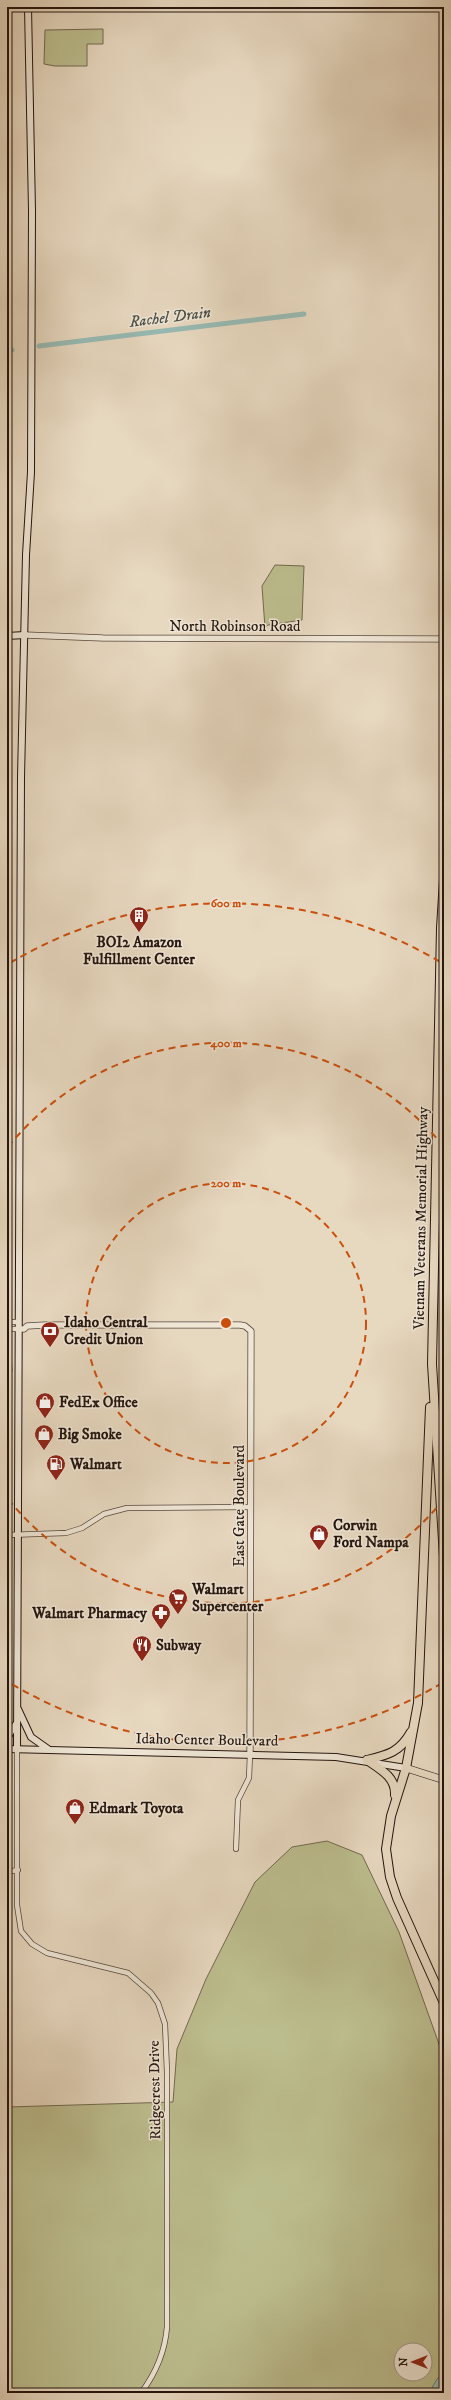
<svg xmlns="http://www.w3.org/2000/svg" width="451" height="2400" viewBox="0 0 451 2400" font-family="'IM FELL DW Pica',serif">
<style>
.green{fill:#bcbd8e;stroke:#70694e;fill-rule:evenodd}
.water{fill:#97bab3;stroke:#697871}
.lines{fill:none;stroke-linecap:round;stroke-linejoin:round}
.canal{stroke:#97bab3;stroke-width:5}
.minor-casing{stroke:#55463b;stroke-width:6}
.tertiary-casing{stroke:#55463b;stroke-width:7}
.secondary-casing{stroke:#24150f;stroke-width:8}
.primary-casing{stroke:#24150f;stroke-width:8}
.motorway-casing{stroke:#24150f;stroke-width:10}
.minor{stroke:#efe6d6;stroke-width:4.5}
.tertiary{stroke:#efe6d6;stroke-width:5.5}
.secondary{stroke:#efe6d6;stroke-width:6}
.primary{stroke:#e7d8c0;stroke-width:7}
.motorway{stroke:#e7d8c0;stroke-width:8}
.ring{fill:none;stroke:#cb4f0c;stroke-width:2;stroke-dasharray:7 5}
.labels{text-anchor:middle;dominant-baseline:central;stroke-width:3;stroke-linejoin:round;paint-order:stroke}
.street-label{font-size:15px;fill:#24150f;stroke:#efe6d6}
.poi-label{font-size:15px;font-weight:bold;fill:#24150f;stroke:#efe6d6;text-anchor:start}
.water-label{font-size:16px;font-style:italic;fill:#4c4f48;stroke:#efe6d6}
.centre{fill:#cb4f0c;stroke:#efe6d6;stroke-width:2}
.ring-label{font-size:12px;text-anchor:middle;font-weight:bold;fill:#cb4f0c;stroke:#efe6d6;stroke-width:3;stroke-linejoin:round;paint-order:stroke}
</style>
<rect width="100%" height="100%" fill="#e7d8c0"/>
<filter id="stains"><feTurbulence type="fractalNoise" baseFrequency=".005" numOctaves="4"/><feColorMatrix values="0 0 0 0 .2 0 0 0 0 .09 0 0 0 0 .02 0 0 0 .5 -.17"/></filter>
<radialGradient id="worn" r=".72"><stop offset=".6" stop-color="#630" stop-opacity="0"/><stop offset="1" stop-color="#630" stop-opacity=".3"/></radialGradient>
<!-- green -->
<g class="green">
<path d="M103,29V44H87V66H55L44,64L45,30Z"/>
<path d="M275,565L304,566L302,620L268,625L265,628L262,586Z"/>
<path d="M7,1332L10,1334L12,1372H7Z"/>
<path d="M327,1841L362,1855L399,1932L444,2058V2393H7V2104L8,2107L173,2102L177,2049L206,1979L255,1882L292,1847ZM401,2350H425V2374H401Z"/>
</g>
<!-- water -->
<path class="water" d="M444,2373V2393H429L437,2379Z"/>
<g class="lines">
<!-- canal -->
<g class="canal">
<path d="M39,346L304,314"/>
<path d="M7,352L12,350"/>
</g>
<!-- minor casing -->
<g class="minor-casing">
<g id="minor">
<path d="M7,1322H19"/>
<path d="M7,1329H19"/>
<path d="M7,1535L66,1533L82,1528L104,1514L127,1508L251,1507"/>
<path d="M17,1749V1905L21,1931L32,1944L47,1953L128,1973L151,1993L158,2003L165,2024L167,2072V2327C165,2352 156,2373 141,2393"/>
<path d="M236,1849L238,1800L249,1778L250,1754"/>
<path d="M7,1872L18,1870"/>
</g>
</g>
<!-- tertiary casing -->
<g class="tertiary-casing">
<g id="tertiary">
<path d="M25,635L103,638L444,639"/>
<path d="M19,1329H24L27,1326L45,1325H240L245,1326L251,1331L250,1754"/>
</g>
</g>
<!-- secondary casing -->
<g class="secondary-casing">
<g id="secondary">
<path d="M7,636L25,635"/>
<path d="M18,1709L31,1737L48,1749"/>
<path d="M7,1738L16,1724"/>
<path d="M7,1749L336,1757L406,1768"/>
<path d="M17,1749L21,777L26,555L31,472L32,211L28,7"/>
</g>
</g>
<!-- primary casing -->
<g class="primary-casing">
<path id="primary" d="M406,1768L444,1780"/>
</g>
<!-- motorway casing -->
<g class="motorway-casing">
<g id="motorway">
<path d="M444,880L441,928L432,1364L444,1557"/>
<path d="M430,1407L418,1703L406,1768L391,1816L386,1849L390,1877L397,1898L444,2003"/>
<path d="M367,1760C388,1755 400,1752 411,1732"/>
<path d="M367,1760C380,1769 396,1777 395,1795"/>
</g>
</g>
<!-- minor -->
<use href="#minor" class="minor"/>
<!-- tertiary -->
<use href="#tertiary" class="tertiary"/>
<!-- secondary -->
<use href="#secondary" class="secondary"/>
<!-- primary -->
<use href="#primary" class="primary"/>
<!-- motorway -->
<use href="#motorway" class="motorway"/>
</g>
<!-- distance rings -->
<g class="ring">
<circle cx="226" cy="1323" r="140"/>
<path d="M444 1499A280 280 0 0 1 8 1499M8 1147A280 280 0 0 1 444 1147"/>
<path d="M442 1683A420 420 0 0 1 10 1683M10 963A420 420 0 0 1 442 963"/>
</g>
<!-- icons -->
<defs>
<g id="building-pin" transform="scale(1)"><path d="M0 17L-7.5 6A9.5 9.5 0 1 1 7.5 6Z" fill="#8f2418" stroke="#efe6d6"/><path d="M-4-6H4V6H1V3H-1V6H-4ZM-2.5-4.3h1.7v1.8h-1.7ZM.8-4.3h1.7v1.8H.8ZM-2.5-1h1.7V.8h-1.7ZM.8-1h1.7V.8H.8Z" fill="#fff"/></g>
<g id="bank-pin" transform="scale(1)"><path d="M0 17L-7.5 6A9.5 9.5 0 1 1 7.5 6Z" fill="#8f2418" stroke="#efe6d6"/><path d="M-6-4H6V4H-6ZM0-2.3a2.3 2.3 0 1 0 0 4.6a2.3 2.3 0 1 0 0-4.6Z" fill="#fff"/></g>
<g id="shop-pin" transform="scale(1)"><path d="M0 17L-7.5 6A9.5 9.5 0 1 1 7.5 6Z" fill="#8f2418" stroke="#efe6d6"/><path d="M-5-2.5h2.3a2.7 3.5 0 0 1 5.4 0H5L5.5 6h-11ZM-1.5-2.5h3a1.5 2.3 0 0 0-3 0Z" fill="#fff"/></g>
<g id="fuel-pin" transform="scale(1)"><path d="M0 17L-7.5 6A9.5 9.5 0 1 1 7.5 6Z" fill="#8f2418" stroke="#efe6d6"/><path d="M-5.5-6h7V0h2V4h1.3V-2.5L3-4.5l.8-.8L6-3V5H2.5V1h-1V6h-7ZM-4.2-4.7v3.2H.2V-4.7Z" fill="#fff"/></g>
<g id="supermarket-pin" transform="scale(1)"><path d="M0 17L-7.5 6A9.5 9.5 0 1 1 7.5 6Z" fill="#8f2418" stroke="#efe6d6"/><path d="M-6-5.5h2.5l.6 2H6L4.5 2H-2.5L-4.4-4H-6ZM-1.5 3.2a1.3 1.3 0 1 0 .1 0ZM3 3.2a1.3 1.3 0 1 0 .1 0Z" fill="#fff"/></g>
<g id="pharmacy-pin" transform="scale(1)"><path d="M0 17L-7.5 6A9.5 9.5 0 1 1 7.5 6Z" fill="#8f2418" stroke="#efe6d6"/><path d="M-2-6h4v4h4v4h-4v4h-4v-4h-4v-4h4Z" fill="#fff"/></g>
<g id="restaurant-pin" transform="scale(1)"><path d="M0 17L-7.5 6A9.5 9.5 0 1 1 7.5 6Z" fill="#8f2418" stroke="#efe6d6"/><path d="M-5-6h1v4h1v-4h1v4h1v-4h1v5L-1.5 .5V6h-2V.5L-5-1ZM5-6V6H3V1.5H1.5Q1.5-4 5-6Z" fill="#fff"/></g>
</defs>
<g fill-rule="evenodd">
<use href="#building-pin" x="139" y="916"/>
<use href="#bank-pin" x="50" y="1331"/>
<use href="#shop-pin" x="45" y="1402"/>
<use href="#shop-pin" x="44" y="1434"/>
<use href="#fuel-pin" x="56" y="1464"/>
<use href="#shop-pin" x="319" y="1534"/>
<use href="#supermarket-pin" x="178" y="1598"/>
<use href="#pharmacy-pin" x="161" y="1613"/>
<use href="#restaurant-pin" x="142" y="1645"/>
<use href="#shop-pin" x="75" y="1808"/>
</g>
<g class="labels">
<!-- street labels -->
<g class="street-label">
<text x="235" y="626">North Robinson Road</text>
<text transform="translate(421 1218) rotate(-89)">Vietnam Veterans Memorial Highway</text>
<text transform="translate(239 1506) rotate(-90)">East Gate Boulevard</text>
<text transform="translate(207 1740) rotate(1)">Idaho Center Boulevard</text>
<text transform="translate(155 2090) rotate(-91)">Ridgecrest Drive</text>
</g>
<!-- poi labels -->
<g class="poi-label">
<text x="139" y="942" text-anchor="middle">BOI2 Amazon<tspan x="139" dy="17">Fulfillment Center</tspan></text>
<text x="64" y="1322">Idaho Central<tspan x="64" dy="17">Credit Union</tspan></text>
<text x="59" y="1402">FedEx Office</text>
<text x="58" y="1434">Big Smoke</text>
<text x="70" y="1464">Walmart</text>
<text x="333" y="1525">Corwin<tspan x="333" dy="17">Ford Nampa</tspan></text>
<text x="192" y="1589">Walmart<tspan x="192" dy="17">Supercenter</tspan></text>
<text x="147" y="1613" text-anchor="end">Walmart Pharmacy</text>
<text x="156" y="1645">Subway</text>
<text x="89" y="1808">Edmark Toyota</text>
</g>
<!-- water labels -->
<g class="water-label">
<text transform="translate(170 317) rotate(-7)">Rachel Drain</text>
</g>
</g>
<circle cx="226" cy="1323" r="6" class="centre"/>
<g class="ring-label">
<text x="226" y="907">600 m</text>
<text x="226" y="1047">400 m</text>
<text x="226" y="1187">200 m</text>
</g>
<!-- margin -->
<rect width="451" height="2400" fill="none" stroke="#e7d8c0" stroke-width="24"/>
<rect x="8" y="8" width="435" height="2384" fill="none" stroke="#24150f" stroke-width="2"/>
<rect x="12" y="12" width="427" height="2376" fill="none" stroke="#24150f"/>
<!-- north arrow -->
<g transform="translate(413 2362) rotate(270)"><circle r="19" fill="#efe6d6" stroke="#9e9286"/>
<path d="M0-3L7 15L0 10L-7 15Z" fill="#8f2418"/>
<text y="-6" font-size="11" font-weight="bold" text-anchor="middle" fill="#24150f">N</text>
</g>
<rect width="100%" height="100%" filter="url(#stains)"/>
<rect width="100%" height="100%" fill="url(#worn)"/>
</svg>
